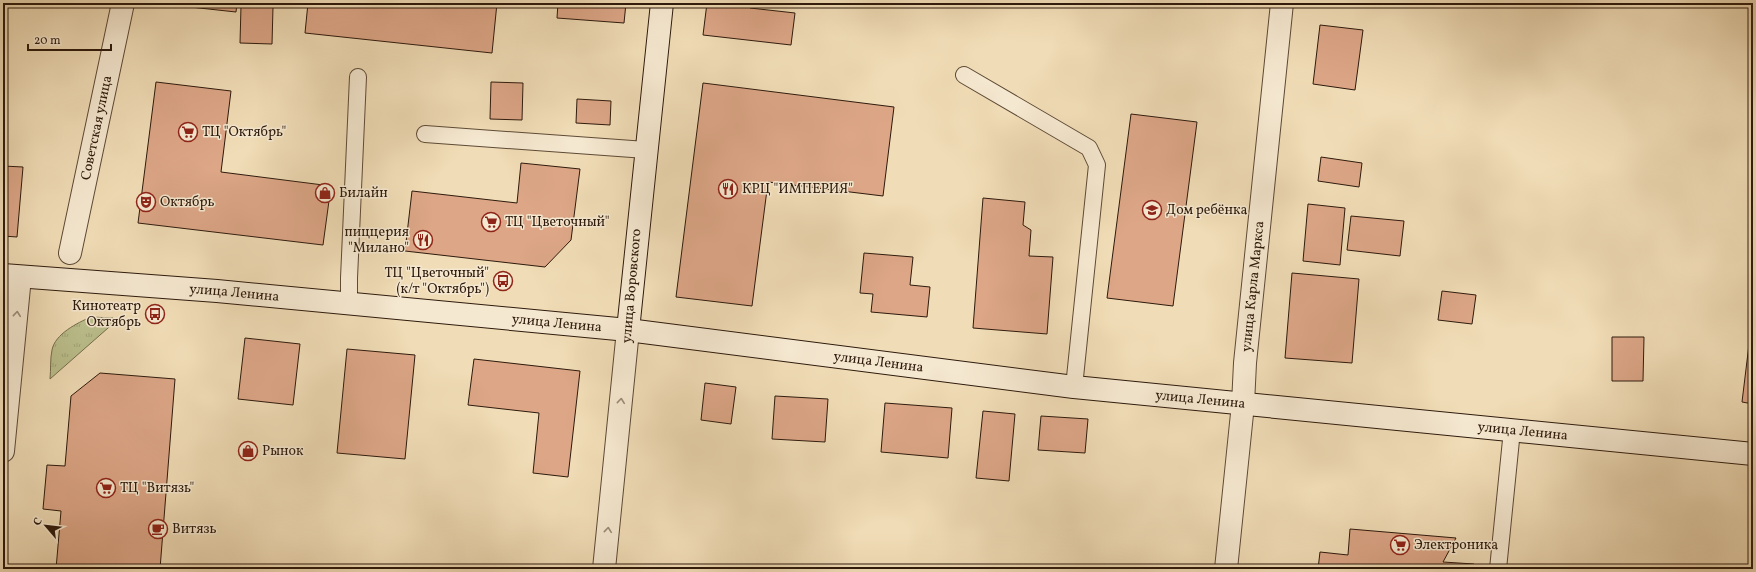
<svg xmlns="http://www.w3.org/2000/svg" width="1756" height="572" viewBox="0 0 1756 572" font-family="Vollkorn,serif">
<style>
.grass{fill:url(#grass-tufts);stroke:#746d4c}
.building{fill:#dca687;stroke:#2e1a0c}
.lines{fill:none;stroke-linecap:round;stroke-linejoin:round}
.lane-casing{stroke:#5e4a36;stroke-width:18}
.street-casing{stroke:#5e4a36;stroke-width:24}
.secondary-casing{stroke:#2e1a0c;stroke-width:24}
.lane{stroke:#f5e8d0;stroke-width:16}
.street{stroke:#f5e8d0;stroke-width:22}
.secondary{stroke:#f5e8d0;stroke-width:22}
.oneway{stroke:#9b8b78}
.labels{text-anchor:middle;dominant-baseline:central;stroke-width:3;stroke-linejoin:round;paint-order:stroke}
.street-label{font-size:14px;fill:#2e1a0c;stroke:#f5e8d0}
.poi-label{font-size:14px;fill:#2e1a0c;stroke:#f5e8d0;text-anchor:start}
</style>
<defs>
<pattern id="grass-tufts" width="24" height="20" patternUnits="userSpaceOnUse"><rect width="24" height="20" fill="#bbc08d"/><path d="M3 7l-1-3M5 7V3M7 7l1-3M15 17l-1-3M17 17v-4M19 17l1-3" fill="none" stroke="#a1a478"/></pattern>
</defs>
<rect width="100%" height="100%" fill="#f0dcb6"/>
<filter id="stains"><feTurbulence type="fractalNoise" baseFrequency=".005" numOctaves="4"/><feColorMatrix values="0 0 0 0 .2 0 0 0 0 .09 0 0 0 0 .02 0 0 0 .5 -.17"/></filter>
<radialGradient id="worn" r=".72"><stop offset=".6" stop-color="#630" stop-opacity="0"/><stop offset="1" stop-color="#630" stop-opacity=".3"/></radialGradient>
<!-- grass -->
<path class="grass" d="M91,317L113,318L116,321L50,379C51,369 50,359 52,350C55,334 77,323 91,317Z"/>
<!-- building -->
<g class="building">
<path d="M182,3H237L236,12L181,6Z"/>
<path d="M308,3H497L492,53L305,33Z"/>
<path d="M558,3H626L624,23L557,18Z"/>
<path d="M707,3H751L750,8L795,13L791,45L703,35Z"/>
<path d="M241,6L273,7L272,44L240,43Z"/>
<path d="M1320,25L1363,30L1355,90L1313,84Z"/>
<path d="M156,82L231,91L221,172L331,186L323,245L138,223Z"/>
<path d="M491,82L523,83L522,120L490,119Z"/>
<path d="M703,83L894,107L883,196L768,182L752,306L676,297Z"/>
<path d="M577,99L611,101L610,125L576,123Z"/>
<path d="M1131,114L1197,122L1173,306L1107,298Z"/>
<path d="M1321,157L1362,163L1359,187L1318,181Z"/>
<path d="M521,163L580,169L571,240L545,267L405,251L412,191L517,203Z"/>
<path d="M3,166L23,167L17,237L3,236Z"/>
<path d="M983,198L1025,202L1023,225L1031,230L1029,256L1053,257L1047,334L973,328Z"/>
<path d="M1308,204L1345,208L1340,265L1303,261Z"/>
<path d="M1351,216L1404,221L1400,256L1347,250Z"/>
<path d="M864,253L913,257L910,285L930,287L927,317L871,312L873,294L860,293Z"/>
<path d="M1292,273L1359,279L1352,363L1285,358Z"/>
<path d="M1442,291L1476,295L1472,324L1438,320Z"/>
<path d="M1751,328L1753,329V404L1742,402Z"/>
<path d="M1612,337H1644L1643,381H1612Z"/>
<path d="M245,338L300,344L293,405L238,399Z"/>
<path d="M347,349L415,355L405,459L337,453Z"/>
<path d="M474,359L580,371L568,477L533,473L539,413L468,405Z"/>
<path d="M100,373L175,379L160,569H56L61,511L43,509L47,465L65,466L71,396Z"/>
<path d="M705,383L736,387L731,424L701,420Z"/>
<path d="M775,396L828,399L825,442L772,439Z"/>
<path d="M885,403L952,408L948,458L881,452Z"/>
<path d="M983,411L1015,414L1009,481L976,478Z"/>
<path d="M1041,416L1088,419L1085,453L1038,450Z"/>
<path d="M1350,529L1456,538L1443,562L1474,564V569H1318L1320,552L1348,555Z"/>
</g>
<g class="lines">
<!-- lane casing -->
<g class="lane-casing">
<g id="lane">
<path d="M964,75L1089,148L1097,165L1074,387"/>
<path d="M425,134L646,150"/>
<path d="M349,303V278L358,77"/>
<path d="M1498,569L1512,430"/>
</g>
</g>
<!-- street casing -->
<g class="street-casing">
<g id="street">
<path id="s1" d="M70,253L123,3"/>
<path d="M3,451L20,277"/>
<path d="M604,569L628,330"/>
<path id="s2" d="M1226,569L1243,404L1245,363L1282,3"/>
</g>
</g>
<!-- secondary casing -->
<g class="secondary-casing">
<g id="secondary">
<path id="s3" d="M3,275L217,291L628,330L1074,387L1753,454"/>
<path d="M628,330L662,3"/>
</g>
</g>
<!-- lane -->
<use href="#lane" class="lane"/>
<!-- street -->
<use href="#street" class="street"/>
<!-- secondary -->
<use href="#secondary" class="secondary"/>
</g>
<!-- one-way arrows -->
<defs><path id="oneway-chevron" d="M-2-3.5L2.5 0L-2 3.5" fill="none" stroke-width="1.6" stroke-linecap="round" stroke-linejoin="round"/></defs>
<g class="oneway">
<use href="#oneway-chevron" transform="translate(17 314) rotate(-84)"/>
<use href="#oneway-chevron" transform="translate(621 401) rotate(-84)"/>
<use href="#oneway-chevron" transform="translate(608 530) rotate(-84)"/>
</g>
<!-- icons -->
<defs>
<g id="supermarket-ring" transform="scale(1)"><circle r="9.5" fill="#f5e8d0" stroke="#8f2418" stroke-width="1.5"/><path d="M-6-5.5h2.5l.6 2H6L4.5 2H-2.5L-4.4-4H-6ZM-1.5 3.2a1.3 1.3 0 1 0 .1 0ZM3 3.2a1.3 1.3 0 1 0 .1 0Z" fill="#8f2418"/></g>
<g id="restaurant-ring" transform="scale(1)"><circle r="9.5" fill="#f5e8d0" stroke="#8f2418" stroke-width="1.5"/><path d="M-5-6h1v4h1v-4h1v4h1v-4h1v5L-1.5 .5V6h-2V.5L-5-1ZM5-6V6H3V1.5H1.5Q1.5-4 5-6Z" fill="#8f2418"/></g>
<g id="shop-ring" transform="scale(1)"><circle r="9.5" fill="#f5e8d0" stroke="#8f2418" stroke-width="1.5"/><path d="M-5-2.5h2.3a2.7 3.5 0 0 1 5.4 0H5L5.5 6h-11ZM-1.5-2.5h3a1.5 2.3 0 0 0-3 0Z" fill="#8f2418"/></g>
<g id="theatre-ring" transform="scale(1)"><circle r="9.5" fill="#f5e8d0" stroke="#8f2418" stroke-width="1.5"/><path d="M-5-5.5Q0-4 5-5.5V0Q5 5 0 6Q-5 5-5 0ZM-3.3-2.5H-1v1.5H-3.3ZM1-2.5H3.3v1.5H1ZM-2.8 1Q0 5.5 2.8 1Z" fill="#8f2418"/></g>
<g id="school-ring" transform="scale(1)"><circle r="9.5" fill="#f5e8d0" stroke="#8f2418" stroke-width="1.5"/><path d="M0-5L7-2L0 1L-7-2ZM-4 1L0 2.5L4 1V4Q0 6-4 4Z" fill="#8f2418"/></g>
<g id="bus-ring" transform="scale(1)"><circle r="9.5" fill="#f5e8d0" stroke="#8f2418" stroke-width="1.5"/><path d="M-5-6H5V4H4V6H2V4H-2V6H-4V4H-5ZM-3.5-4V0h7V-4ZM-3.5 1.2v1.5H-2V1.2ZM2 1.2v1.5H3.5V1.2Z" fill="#8f2418"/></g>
<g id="cafe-ring" transform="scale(1)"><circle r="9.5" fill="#f5e8d0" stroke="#8f2418" stroke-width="1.5"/><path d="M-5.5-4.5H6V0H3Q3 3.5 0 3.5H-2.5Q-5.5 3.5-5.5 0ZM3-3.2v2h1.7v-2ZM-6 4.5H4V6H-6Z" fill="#8f2418"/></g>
</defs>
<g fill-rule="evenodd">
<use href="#supermarket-ring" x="188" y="132"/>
<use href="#restaurant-ring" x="728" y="189"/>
<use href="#shop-ring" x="325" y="193"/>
<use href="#theatre-ring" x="146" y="202"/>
<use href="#school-ring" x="1152" y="210"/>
<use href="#supermarket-ring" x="491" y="222"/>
<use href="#restaurant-ring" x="423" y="240"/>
<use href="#bus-ring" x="503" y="281"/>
<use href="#bus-ring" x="155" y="314"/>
<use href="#shop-ring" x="248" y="451"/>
<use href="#supermarket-ring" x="106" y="488"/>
<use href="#cafe-ring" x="158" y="529"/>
<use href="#supermarket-ring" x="1400" y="545"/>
</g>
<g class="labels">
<!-- street labels -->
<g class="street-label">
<text stroke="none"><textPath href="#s1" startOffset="128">Советская улица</textPath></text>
<text transform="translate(632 286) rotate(-85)">улица Воровского</text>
<text stroke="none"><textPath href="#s2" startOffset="284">улица Карла Маркса</textPath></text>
<text stroke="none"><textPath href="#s3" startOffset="232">улица Ленина</textPath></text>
<text stroke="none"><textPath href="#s3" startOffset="556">улица Ленина</textPath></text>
<text stroke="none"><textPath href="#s3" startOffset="880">улица Ленина</textPath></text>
<text stroke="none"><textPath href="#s3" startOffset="1204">улица Ленина</textPath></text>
<text stroke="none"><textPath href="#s3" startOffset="1528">улица Ленина</textPath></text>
</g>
<!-- poi labels -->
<g class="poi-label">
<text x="202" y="132">ТЦ "Октябрь"</text>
<text x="742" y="189">КРЦ "ИМПЕРИЯ"</text>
<text x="339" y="193">Билайн</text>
<text x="160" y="202">Октябрь</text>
<text x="1166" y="210">Дом ребёнка</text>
<text x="505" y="222">ТЦ "Цветочный"</text>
<text x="409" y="232" text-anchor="end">пиццерия<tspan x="409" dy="16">"Милано"</tspan></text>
<text x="489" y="273" text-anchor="end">ТЦ "Цветочный"<tspan x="489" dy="16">(к/т "Октябрь")</tspan></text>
<text x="141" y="306" text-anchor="end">Кинотеатр<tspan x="141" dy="16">Октябрь</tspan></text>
<text x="262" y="451">Рынок</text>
<text x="120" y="488">ТЦ "Витязь"</text>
<text x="172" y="529">Витязь</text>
<text x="1414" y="545">Электроника</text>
</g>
</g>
<!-- margin -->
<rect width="1756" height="572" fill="none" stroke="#f0dcb6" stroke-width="16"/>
<rect x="4" y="4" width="1748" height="564" fill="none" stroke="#2e1a0c" stroke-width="2"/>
<rect x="8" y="8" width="1740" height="556" fill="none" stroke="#2e1a0c"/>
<!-- north arrow -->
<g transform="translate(46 526) rotate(298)" stroke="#f5e8d0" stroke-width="3" paint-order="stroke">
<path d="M0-3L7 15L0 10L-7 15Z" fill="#2e1a0c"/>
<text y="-6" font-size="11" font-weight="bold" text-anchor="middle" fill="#2e1a0c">С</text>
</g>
<!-- scale -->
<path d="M28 44v6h83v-6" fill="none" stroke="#2e1a0c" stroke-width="2"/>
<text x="34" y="44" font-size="12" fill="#2e1a0c" stroke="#f5e8d0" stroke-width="3" paint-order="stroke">20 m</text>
<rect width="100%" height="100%" filter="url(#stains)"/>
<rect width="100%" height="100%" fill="url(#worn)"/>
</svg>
